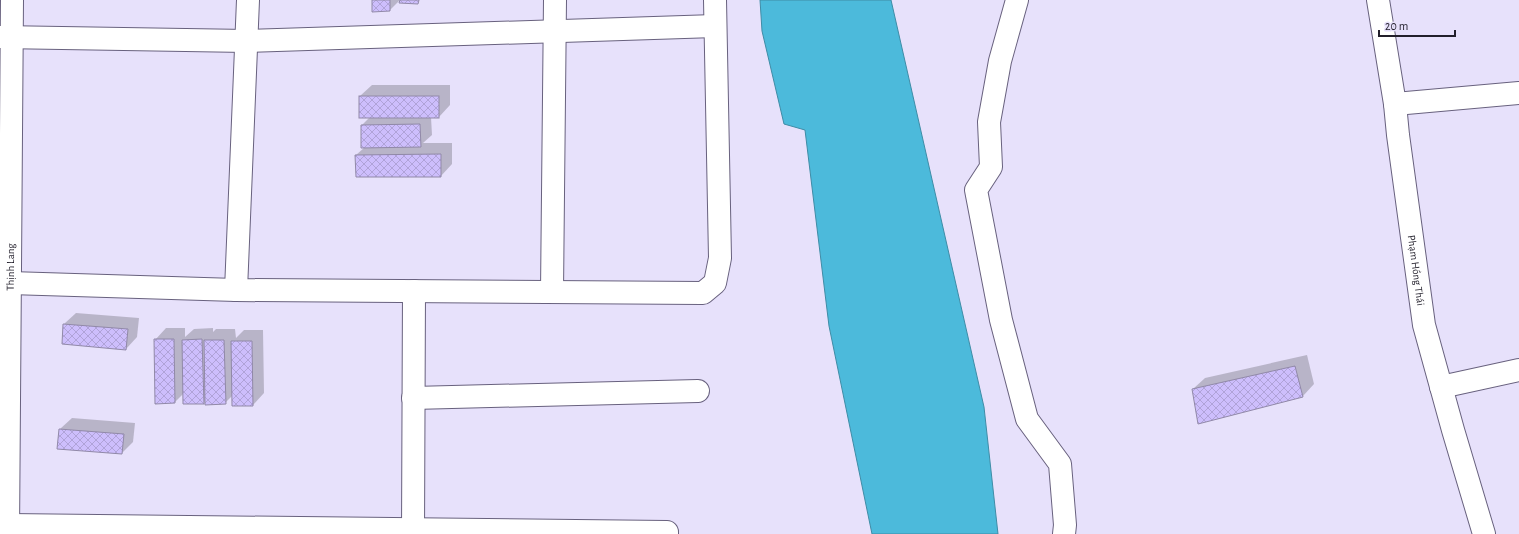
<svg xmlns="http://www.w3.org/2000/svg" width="1519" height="534" viewBox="0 0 1519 534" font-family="'Alegreya Sans',sans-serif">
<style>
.water{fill:#4cbadb;stroke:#3f8ca6}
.shadow{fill:#0003}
.building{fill:url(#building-cross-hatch);stroke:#9189a8}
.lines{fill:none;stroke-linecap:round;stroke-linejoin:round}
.minor-casing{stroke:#68617e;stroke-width:24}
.major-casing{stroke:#68617e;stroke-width:24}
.minor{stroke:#fff;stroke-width:22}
.major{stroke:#fff;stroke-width:22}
.labels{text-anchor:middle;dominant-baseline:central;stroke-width:3;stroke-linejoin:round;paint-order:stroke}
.street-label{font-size:11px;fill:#221f2b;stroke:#e7e1fb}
</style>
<defs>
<pattern id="building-cross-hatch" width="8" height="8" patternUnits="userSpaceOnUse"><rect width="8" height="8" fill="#cdbefc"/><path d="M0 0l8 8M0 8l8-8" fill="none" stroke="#b0a3d8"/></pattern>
</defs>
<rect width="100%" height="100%" fill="#e7e1fb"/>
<!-- water -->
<path class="water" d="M760,0H891L984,407L998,534H872L829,326L805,130L784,124L762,31Z"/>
<!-- shadow -->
<g class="shadow">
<path d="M373,0H400L390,10Z"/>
<path d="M372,85H450V105L439,117H431L432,135L423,143H452V164L441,176H357L356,155L365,147L362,125L370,117L360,96Z"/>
<path d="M76,313L139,318L137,337L126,349L64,324Z"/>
<path d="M166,328H185V337L194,329L213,328V332L216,329H235L236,338L244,330H263L264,393L253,405H233V395L225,403L206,400L203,403L184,393L175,402L155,340Z"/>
<path d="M1307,355L1314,384L1303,396L1193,389L1205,378Z"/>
<path d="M72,418L135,423L133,442L122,453L60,429Z"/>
</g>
<!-- building -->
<g class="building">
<path d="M372,0H390V11L372,12Z"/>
<path d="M400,0H419L418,4L399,3Z"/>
<rect x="359" y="96" width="80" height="22"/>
<path d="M420,124L421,147L361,148V125Z"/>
<path d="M441,154V177H356L355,155Z"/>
<path d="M63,324L128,329L126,350L62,344Z"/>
<path d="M154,339H174L175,403L155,404Z"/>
<path d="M202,339L204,404H183L182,340Z"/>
<path d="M204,340H224L226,404L205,405Z"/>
<path d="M231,341H252L253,406H232Z"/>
<path d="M1295,366L1303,397L1198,424L1192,389Z"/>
<path d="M59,429L124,434L122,454L57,449Z"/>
</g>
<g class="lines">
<!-- minor casing -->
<g class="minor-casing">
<g id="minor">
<path d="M1017,0L1000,61L989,122L991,167L976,190L1001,320L1027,419L1060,464L1065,525L1064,534"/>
<path id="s1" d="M1378,0L1395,104L1398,135L1424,325L1453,430L1484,534"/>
<path d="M0,37L247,41L715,26"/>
<path d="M1395,104L1519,93"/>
<path d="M10,283L236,290L703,293L715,283L720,258L715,0"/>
<path d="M236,290L248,0"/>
<path d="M552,292L555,0"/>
<path d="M1441,387L1519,370"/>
<path d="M413,398L698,391"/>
<path d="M8,525L667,532V534"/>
<path d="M413,534L414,291"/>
</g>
</g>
<!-- major casing -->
<g class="major-casing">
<g id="major">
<path id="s2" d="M8,534L12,0"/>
</g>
</g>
<!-- minor -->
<use href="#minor" class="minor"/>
<!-- major -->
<use href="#major" class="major"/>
</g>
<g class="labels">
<!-- street labels -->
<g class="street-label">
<text stroke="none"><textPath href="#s2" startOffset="267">Thịnh Lang</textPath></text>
<text stroke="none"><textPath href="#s1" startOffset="273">Phạm Hồng Thái</textPath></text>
</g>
</g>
<!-- scale -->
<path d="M1379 30v6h76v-6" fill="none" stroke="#221f2b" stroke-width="2"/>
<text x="1385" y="30" font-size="12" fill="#221f2b" stroke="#e7e1fb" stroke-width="3" paint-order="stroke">20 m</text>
</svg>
